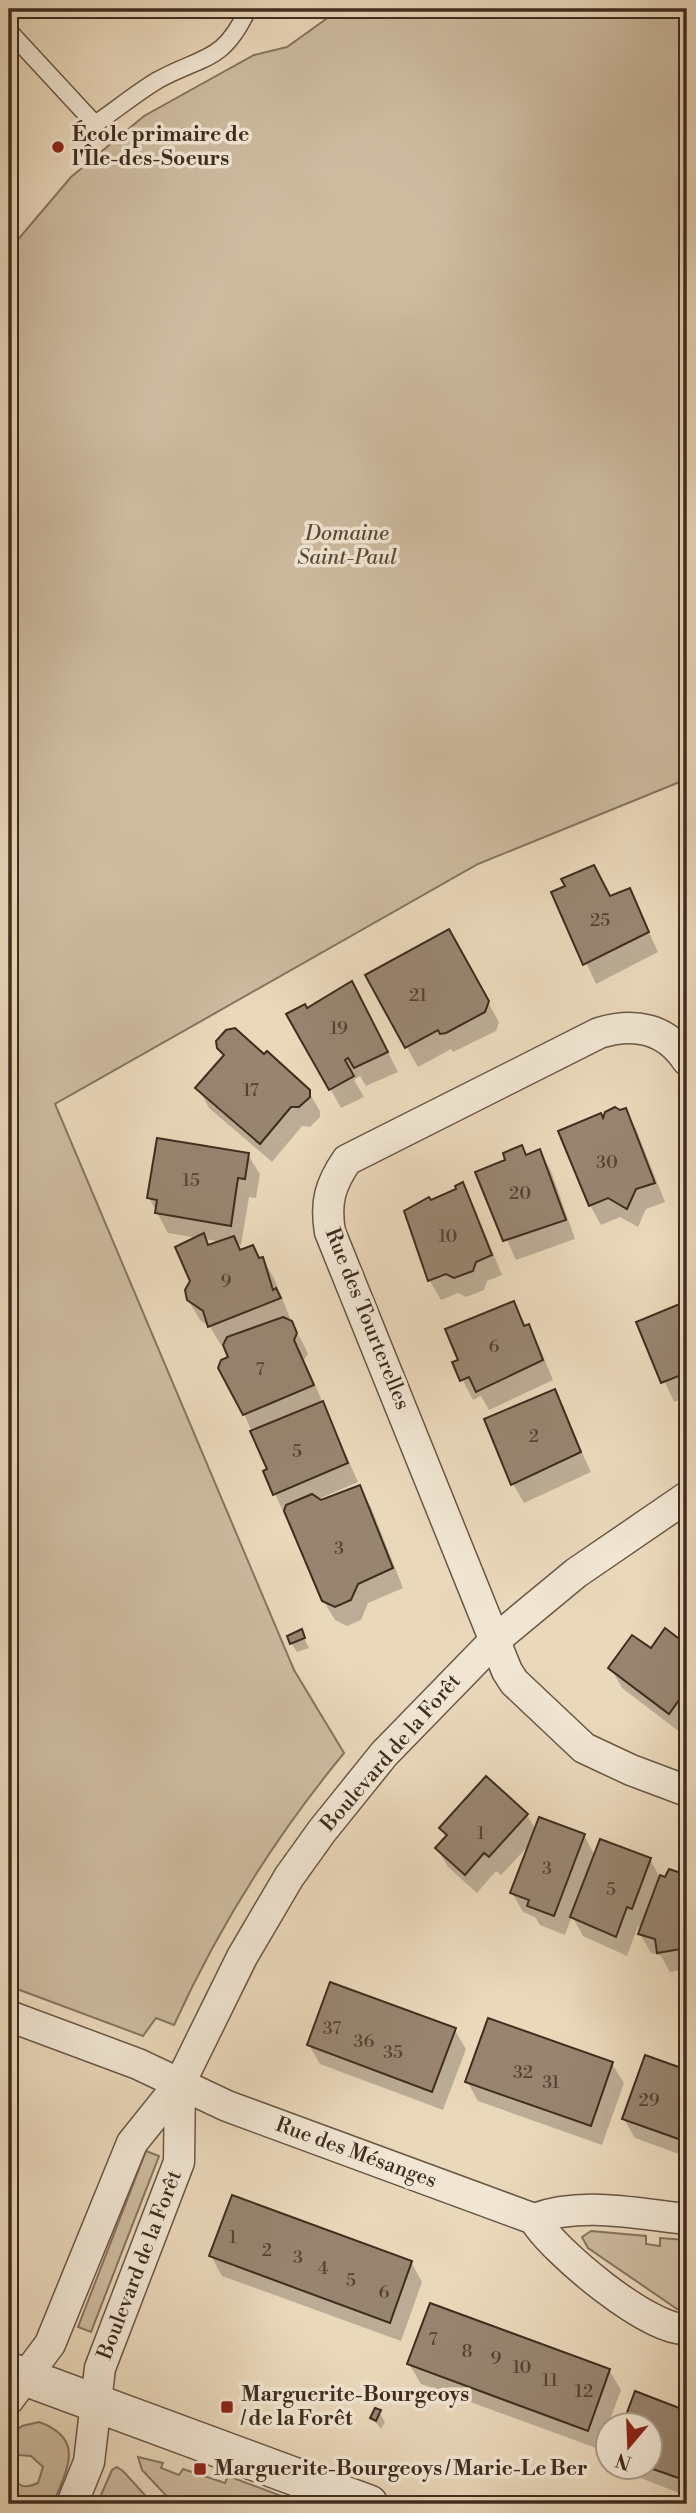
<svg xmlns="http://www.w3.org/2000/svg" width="696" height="2513" viewBox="0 0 696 2513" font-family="'Libre Bodoni',serif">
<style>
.green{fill:#cdbba0;stroke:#867460;stroke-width:2}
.shadow{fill:#0003;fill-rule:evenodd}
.building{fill:#988570;stroke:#402c1f;stroke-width:2}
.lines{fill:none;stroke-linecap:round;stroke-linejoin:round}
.service-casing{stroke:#6a5746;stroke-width:19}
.minor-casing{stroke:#6a5746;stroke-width:33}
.tertiary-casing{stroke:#6a5746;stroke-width:40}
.service{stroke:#f1e6d3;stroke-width:16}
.minor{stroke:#f1e6d3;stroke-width:30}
.tertiary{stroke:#f1e6d3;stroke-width:37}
.poi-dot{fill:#8f2418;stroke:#f1e6d3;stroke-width:2.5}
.labels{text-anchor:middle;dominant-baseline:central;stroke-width:7;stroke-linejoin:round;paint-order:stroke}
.number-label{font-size:18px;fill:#564233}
.poi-label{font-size:21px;font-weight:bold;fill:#402c1f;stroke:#f1e6d3;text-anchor:start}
.park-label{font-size:21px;font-style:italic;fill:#5c4939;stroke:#f1e6d3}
.street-label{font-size:21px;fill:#402c1f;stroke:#f1e6d3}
</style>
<rect width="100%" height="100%" fill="#ead8bb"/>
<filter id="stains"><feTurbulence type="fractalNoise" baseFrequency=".00286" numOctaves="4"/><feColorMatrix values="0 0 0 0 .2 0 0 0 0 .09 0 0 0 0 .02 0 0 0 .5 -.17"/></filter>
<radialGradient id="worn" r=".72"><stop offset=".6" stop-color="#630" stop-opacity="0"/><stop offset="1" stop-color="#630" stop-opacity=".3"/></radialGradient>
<!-- green -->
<g class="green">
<path d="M340,9H687V779L478,864L55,1104L294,1670L344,1753C275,1837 219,1926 174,2025L156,2018L143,2036L9,1986V250L71,177L144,116L254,55L287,47Z"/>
<path d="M146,2151L159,2156L91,2332L78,2327Z"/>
<path d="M591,2231L646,2236V2244L660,2246V2238L687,2240V2310L677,2309L588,2248L582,2237Z"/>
<path d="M39,2422C86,2439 67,2469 53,2504H9V2474C18,2487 25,2489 38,2483L43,2467L31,2456L18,2455L9,2469V2436L22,2426Z"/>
<path d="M138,2457L163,2463L161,2468L179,2475L183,2469L225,2483L228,2476L303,2504H174L142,2470Z"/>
<path d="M117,2467L123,2471L153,2504H97L112,2470Z"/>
</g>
<!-- shadow -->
<g class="shadow">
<path d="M37,9H55L41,15Z"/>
<path d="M629,890L658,952L596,984L554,893L610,898Z"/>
<path d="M459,951L499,1022L496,1031L453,1052L451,1049L418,1067L367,976Z"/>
<path d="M363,1003L398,1072L366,1086L360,1076L354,1080L364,1097L341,1108L289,1015Z"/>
<path d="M219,1048L308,1091L320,1111V1117L310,1127L302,1126L272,1162L209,1108L198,1088L224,1057Z"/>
<path d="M625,1110L636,1129L665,1202L646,1209L638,1227L620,1217L601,1225L590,1205L604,1121Z"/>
<path d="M540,1151L551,1171L575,1239L516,1260L477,1173Z"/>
<path d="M248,1155L260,1174L256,1198L249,1197L241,1245L236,1244L241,1252L262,1259L274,1278L290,1318L285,1320L291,1323L303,1343L308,1354L304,1360L358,1482L319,1499L320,1502L359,1487L371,1507L403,1588L368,1603L361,1620L347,1626L335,1620L323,1600L275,1494L269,1470L244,1414L225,1344L221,1345L210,1327L200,1320L188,1300L198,1238L168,1233L149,1198ZM205,1239L222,1242L209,1246Z"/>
<path d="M462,1185L473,1204L502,1275L487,1281L484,1290L466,1297L458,1293L441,1300L430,1281L406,1212L458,1190Z"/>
<path d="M513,1303L539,1346L553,1380L489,1410L481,1396L473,1400L454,1363Z"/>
<path d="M687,1303V1397L674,1402L638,1323Z"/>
<path d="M554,1392L591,1472L524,1503L513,1484Z"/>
<path d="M301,1632L309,1648L297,1652L291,1643Z"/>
<path d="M687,1637V1723L681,1733L622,1688L611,1668L651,1651L683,1643Z"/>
<path d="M527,1815L536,1830L584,1835L595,1856L650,1859L659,1876L666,1879L670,1871L687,1877V1969L670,1972L661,1956L651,1953L640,1934L642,1927L638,1926L627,1956L583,1936L572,1916L565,1935L540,1925L535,1917L523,1912L512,1893L531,1843L501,1875L496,1871L477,1893L448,1867L437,1848L447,1837L441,1828Z"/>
<path d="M454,2029L466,2049L443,2110L320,2064L309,2045Z"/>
<path d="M646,2057L687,2072V2157L635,2138L624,2119Z"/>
<path d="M612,2064L624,2083L602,2145L478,2101L467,2081Z"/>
<path d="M211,2256L411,2262L422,2282L401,2341L222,2276Z"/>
<path d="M409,2364L609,2370L621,2390L599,2449L421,2384Z"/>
<path d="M636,2393L687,2413V2496L625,2472L622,2468H650V2426Z"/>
<path d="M379,2412L385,2422L381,2429L372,2418Z"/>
</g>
<!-- building -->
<g class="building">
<path d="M594,865L610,896L630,888L649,932L583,965L551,892L565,886L561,879Z"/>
<path d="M449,929L489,1001L485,1012L446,1033L440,1034L438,1030L405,1048L365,975Z"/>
<path d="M352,981L388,1052L354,1068L348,1058L345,1060L354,1076L329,1090L286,1014L305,1004L307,1008Z"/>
<path d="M235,1028L264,1054L267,1051L310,1090V1097L299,1107H291L260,1144L195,1088L224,1055L217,1048L216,1041L226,1030Z"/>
<path d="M615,1107L620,1110L626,1108L655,1183L636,1189L627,1209L608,1198L589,1206L558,1131L601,1113L603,1118L605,1112Z"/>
<path d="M157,1138L249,1153L245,1179L238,1178L231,1226L155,1213L157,1200L147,1198Z"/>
<path d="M522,1145L526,1155L540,1149L566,1220L503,1241L475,1172L505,1160L503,1153Z"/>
<path d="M463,1182L492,1255L476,1262L473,1271L454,1278L446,1274L428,1281L404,1211L429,1197L431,1200L456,1189L455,1186Z"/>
<path d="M204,1233L208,1245L234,1236L240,1250L253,1245L259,1258L263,1257L273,1290L276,1288L281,1298L208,1327L203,1311L187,1300L185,1290L190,1281L175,1247Z"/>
<path d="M514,1301L524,1326L529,1324L543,1360L476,1392L469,1377L460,1381L452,1362L458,1360L445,1329Z"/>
<path d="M687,1301V1383L685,1384L681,1375L661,1383L636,1322Z"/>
<path d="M283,1317L292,1321L297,1333L294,1340L314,1385L243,1415L218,1368L221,1360L228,1357L223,1345L227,1337Z"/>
<path d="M555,1389L581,1452L511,1485L484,1419Z"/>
<path d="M323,1401L348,1463L273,1495L263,1471L267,1469L250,1431Z"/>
<path d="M360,1485L393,1568L358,1584L351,1600L335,1607L322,1601L284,1511L286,1505L312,1494L321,1500Z"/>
<path d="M665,1628L682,1641L687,1634V1689L669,1714L608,1668L632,1635L651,1648Z"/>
<path d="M302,1629L305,1638L290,1644L287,1636Z"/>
<path d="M486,1776L528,1814L489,1857L484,1853L465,1875L435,1848L447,1835L439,1828Z"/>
<path d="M539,1817L585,1834L554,1916L527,1906L529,1900L510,1893Z"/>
<path d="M600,1839L651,1858L632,1909L627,1907L616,1937L570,1917Z"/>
<path d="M669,1869L687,1875V1951L681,1949L657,1953L655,1939L638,1934L660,1875L665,1877Z"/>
<path d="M330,1982L456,2028L432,2092L307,2045Z"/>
<path d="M488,2018L613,2062L591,2126L465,2082Z"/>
<path d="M645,2055L687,2070V2142L622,2119Z"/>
<path d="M232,2195L412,2261L390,2323L209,2256Z"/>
<path d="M430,2303L610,2369L588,2431L407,2364Z"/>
<path d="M635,2391L687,2411V2481L650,2468V2426H622Z"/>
<path d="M375,2408L381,2410L376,2421L370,2418Z"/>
</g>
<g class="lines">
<!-- service casing -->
<g class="service-casing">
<path id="service" d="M9,31L95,124C116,110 136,93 158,80C204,55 223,63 248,9"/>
</g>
<!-- minor casing -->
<g class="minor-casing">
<g id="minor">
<path d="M687,1060C666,1028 634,1022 599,1033L347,1160C330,1185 325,1202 330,1232L507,1671L514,1682L584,1748L631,1770L687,1791"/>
<path d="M9,2016L138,2064L227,2106L534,2219C553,2251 650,2332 687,2329"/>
<path d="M534,2219C582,2201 637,2214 687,2219"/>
<path d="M9,2399L50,2344L132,2143L180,2083L242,1957L289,1877L322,1831L384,1754L495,1640L576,1573L687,1497"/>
<path d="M72,2504L89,2462L100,2368L179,2162L180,2083"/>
</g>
</g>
<!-- tertiary casing -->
<g class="tertiary-casing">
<path id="tertiary" d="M9,2371L369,2504"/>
</g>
<!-- service -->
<use href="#service" class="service"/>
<!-- minor -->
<use href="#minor" class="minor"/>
<!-- tertiary -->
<use href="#tertiary" class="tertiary"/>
</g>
<!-- markers -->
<g class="poi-dot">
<circle cx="58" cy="147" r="7"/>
<rect x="220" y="2400" width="14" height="14" rx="3.5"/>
<rect x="193" y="2462" width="14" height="14" rx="3.5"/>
</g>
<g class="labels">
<!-- number labels -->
<g class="number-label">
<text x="600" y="920">25</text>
<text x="418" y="995">21</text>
<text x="339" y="1028">19</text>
<text x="251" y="1090">17</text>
<text x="607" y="1162">30</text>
<text x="191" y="1180">15</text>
<text x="520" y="1193">20</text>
<text x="448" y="1236">10</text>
<text x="226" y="1281">9</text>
<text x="494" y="1346">6</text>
<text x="260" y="1369">7</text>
<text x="534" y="1436">2</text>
<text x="297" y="1451">5</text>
<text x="339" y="1548">3</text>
<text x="481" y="1833">1</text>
<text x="547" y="1868">3</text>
<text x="611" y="1889">5</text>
<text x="332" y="2028">37</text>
<text x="364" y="2041">36</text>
<text x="393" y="2052">35</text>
<text x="523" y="2072">32</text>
<text x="551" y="2082">31</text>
<text x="649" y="2100">29</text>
<text x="233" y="2237">1</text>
<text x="267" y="2250">2</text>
<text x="298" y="2257">3</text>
<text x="323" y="2268">4</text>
<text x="351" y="2280">5</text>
<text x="384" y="2292">6</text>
<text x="433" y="2339">7</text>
<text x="467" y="2351">8</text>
<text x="496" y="2358">9</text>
<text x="522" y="2367">10</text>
<text x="550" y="2380">11</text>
<text x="584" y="2391">12</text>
</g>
<!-- poi labels -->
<g class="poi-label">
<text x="72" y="135">École primaire de<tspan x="72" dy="24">l'Île-des-Soeurs</tspan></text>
<text x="241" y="2395">Marguerite-Bourgeoys<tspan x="241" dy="24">/ de la Forêt</tspan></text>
<text x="214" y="2469">Marguerite-Bourgeoys / Marie-Le Ber</text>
</g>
<!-- park labels -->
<g class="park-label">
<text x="347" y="534">Domaine<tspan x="347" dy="24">Saint-Paul</tspan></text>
</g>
<!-- street labels -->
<g class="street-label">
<text transform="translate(367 1319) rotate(68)">Rue des Tourterelles</text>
<text transform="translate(391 1753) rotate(-49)">Boulevard de la Forêt</text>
<text transform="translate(356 2153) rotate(20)">Rue des Mésanges</text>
<text transform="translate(140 2265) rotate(-69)">Boulevard de la Forêt</text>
</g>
</g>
<!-- margin -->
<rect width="696" height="2513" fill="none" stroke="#ead8bb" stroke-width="35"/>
<rect x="10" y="10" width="675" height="2492" fill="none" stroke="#402c1f" stroke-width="3.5"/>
<rect x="18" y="18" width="661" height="2478" fill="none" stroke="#402c1f" stroke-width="2"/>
<!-- north arrow -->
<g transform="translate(629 2446) rotate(199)"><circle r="33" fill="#f1e6d3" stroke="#aa9c8b" stroke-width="2"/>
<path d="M0-5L12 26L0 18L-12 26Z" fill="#8f2418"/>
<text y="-10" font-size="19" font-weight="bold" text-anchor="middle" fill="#402c1f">N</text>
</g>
<rect width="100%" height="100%" filter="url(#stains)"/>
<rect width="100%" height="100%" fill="url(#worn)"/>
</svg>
